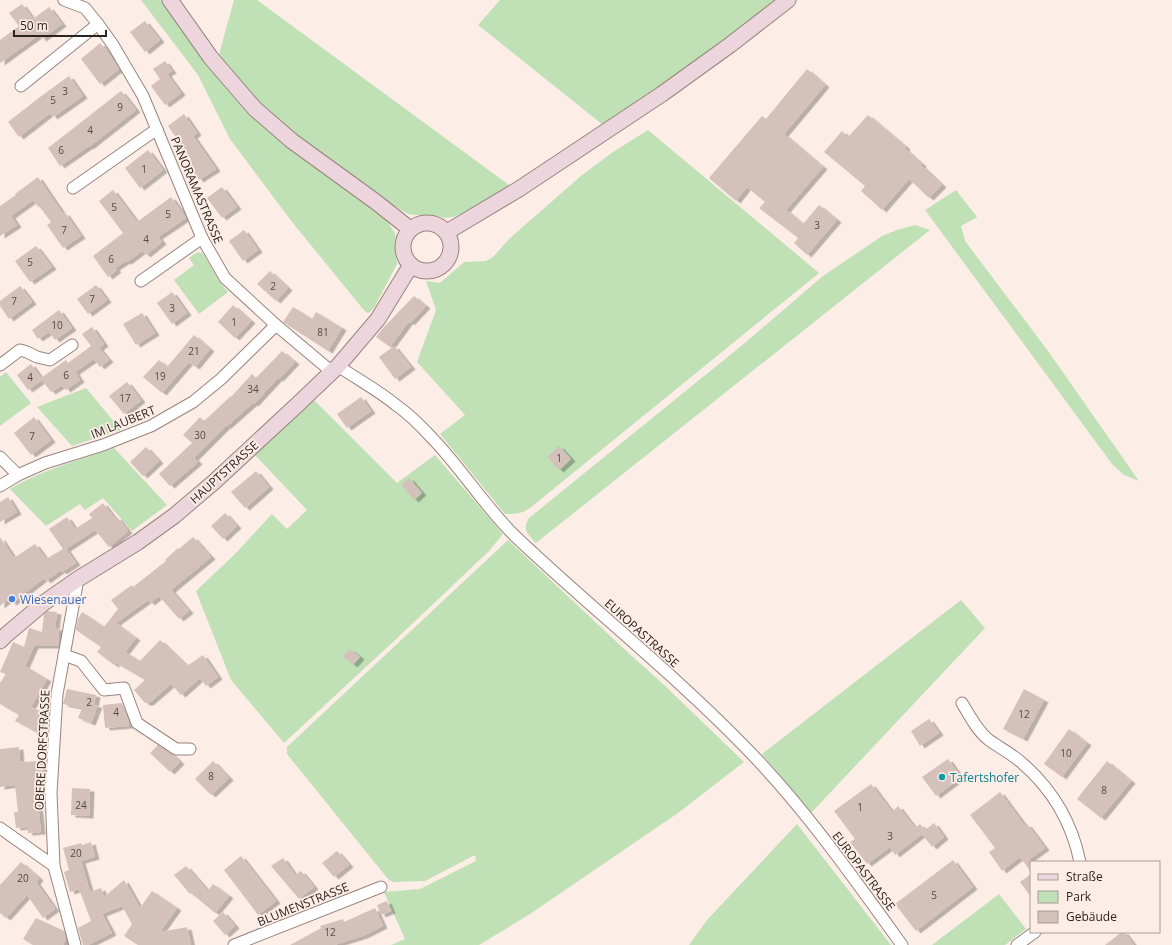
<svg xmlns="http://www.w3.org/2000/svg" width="1172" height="945" viewBox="0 0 1172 945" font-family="'Open Sans',sans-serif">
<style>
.green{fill:#bfe1b5}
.building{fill:#d4c1ba;filter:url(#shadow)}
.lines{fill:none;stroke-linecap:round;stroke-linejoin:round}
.street-casing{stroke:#97857e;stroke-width:13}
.secondary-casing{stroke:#97857e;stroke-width:17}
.street{stroke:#fff;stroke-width:11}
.secondary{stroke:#ecd5dc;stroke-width:15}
.shop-dot{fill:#3f7fe0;stroke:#fdede7;stroke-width:1.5}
.culture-dot{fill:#0f9aa8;stroke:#fdede7;stroke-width:1.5}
.labels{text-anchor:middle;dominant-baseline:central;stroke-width:3.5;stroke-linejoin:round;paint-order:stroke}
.number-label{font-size:10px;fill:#544a46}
.street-label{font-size:12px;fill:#2a2320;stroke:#fdede7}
.shop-label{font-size:12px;fill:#366cbe;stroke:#fdede7;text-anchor:start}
.culture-label{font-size:12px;fill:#0d838f;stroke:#fdede7;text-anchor:start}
</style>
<defs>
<filter id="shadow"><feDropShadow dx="4.5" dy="2.5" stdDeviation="0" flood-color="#0004"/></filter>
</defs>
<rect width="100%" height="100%" fill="#fdede7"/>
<!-- green -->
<g class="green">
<path d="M141,0H163L211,69L231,94L248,112L285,145L383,217L389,224L395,233L397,264L375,306L370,312L367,313L363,309L292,222L230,139L198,75Z"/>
<path d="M234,0H257L509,185L480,204L454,217L444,218L432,215H415L408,214L382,199L320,156L261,108L218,58Z"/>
<path d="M500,0H777L683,72L603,125L478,25Z"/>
<path d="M648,130L819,273L530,508C521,514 515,514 505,514L440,434L465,415L417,362L436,310L426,281L440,283L464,262L486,261L493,257L509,239L582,175L613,152Z"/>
<path d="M956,190L977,217L961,226L965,241L1048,351L1139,481L1124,475L1112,464L925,210Z"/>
<path d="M915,225L930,230L536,543C527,533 522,530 529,518L746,342L823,276L882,236L897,230Z"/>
<path d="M200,252L203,254L219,281L228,292L199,314L174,280L194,265L189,258L196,253Z"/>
<path d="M6,372L31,403L0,426V377Z"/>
<path d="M86,388L121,430L72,446L37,407Z"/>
<path d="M313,399L397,483L435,455L503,534L489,551L394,641L284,743L231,680L196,591L236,553L272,514L287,529L307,510L254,454Z"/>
<path d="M114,448L167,505L132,531L103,498L85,510L80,504L46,526L10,489C41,470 80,460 114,448Z"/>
<path d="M508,540L622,647L663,684L744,762L678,813L530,914L479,945H391L405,939L384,892L420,889L476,861L475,855L425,881L393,882L388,879L287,754V747Z"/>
<path d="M961,600L985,628L811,813L762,754Z"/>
<path d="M797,824L891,945H689L707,920Z"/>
<path d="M999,894L1026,929L1005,945H932Z"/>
</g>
<!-- building -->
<g class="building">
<path d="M22,4L33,19L49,7L62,24L42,39L39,35L0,63V40L19,26L9,13Z"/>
<path d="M145,21L160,40L145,52L130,32Z"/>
<path d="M100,43L114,61L119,69L100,84L81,59Z"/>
<path d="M165,61L172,71L167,74L181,93L165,105L151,86L160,79L153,69Z"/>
<path d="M807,69L825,85L784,134L823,167L786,210L803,224L819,205L837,220L807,255L794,243L798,238L759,208L765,202L747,187L736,201L709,178L762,116L766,119Z"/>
<path d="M69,76L83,96L53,117L50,113L19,137L8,122L40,97Z"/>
<path d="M121,91L136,110L89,147V146L60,166L48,148Z"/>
<path d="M184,114L197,133L193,136L216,169L199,180L187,162L191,159L168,126Z"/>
<path d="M868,115L906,147L905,149L922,164L921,165L942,185L929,198L909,179L882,210L861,191L865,186L824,152L842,131L848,137Z"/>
<path d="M148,150L163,170L140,188L125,168Z"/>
<path d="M38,177L63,214L65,213L81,236L63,248L47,225L51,222L39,206L38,207L33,200L11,216L17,225L0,236V206L16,195L15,194Z"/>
<path d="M222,187L237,207L222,218L207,198Z"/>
<path d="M113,190L137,222L171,197L186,218L158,237L162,242L146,255L142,251L127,262L126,261L115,268L117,270L108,277L93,256L123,233L99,201Z"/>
<path d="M244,230L258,250L243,261L229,241Z"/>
<path d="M36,246L52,267L30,282L15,261Z"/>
<path d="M270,271L288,288L276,301L257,284Z"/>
<path d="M96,285L107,300L88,314L77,299Z"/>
<path d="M20,286L32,302L9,319L0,306V301Z"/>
<path d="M172,292L187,313L172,324L157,303Z"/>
<path d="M414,296L426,306L410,323L409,321L390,347L376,337L383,328Z"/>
<path d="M233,305L251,321L235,338L218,322Z"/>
<path d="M293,307L312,319L316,312L342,328L328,351L283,322Z"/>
<path d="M59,310L72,328L55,340L49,332L38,339L32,330Z"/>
<path d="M142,313L155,333L136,345L123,324Z"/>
<path d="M92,327L104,344L99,348L109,360L100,367L94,359L75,372L80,380L66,390L62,385L51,392L42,380L28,390L17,375L31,364L41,378L66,360L68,363L91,346L82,334Z"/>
<path d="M194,335L210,349L195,367L189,362L162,393L143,377L159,360L167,367Z"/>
<path d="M394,346L411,367L395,379L379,357Z"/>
<path d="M282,351L295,362L279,379L278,378L254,404L253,403L227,426H226L194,458L198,462L170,486L159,474L192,443L183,435L200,417L204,421L231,396V397L252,374L256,378Z"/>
<path d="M127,382L141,400L124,414L109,396Z"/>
<path d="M361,397L371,411L347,428L337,414Z"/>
<path d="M34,417L51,440L31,455L14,433Z"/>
<path d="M559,446L571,459L559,470L547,457Z"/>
<path d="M146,447L159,461L143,476L130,462Z"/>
<path d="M256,471L269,487L245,508L231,492Z"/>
<path d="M409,478L422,493L414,500L401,485Z"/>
<path d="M8,497L17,512L0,522V502Z"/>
<path d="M103,503L115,519L117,517L128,531L109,547L95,530L66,549L76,563L62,572L61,570L46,581L44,578L12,603L9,599L0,606V537L14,558L35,544L46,559L63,549L49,529L67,517L75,529L92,518L89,514Z"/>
<path d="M225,513L237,526L223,539L211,526Z"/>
<path d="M193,537L211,557L171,590L189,611L179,619L159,596L150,603L148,600L116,623L136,638L125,652L140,661L160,640L187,666L203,655L218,677L206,686L200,678L181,695L171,684L149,703H145L134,690L145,680L116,663L114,665L97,652L101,647L76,630L78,619L82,612L104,627L118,609L111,600L132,585L133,587L166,561L165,560L178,548L179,549Z"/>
<path d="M48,611L57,612L55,628H59V646H34L25,666L47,679L31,707L45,713L36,732L15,721L19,715L0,704V683L6,674L0,672L13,642L24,647L29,628L42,632L44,614Z"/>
<path d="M350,649L360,657L353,665L343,656Z"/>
<path d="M67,689L96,695L94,705H98L91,723L78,718L82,708L63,704Z"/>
<path d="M1024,689L1044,700L1023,739L1003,729Z"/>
<path d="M122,703L128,720L129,726L105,728L103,705Z"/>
<path d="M929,719L939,733L920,746L911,731Z"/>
<path d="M1069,729L1087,743L1062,777L1044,764Z"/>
<path d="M158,745L173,755L180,762L170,772L150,753Z"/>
<path d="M19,747L20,762L42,761L43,784H36L41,832L28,833L27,827L16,828L14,812H18L15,785L0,787V749Z"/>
<path d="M948,759L961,777L936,796L922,777Z"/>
<path d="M213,761L229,778L211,795L195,779Z"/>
<path d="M1107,761L1131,781L1101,818L1077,799Z"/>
<path d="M871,784L892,812L898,806L915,828L920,824L925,830L934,823L944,837L932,847L922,834L895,855L890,847L867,864L850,842L855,839L834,811Z"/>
<path d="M72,788L90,789L89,816L71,815Z"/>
<path d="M1000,792L1025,826L1027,824L1045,848L1031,858V872L1020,857L1002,871L989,852L995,848L970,815Z"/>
<path d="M91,842L95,857L81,861L90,892L101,888L104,897L124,880L140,908L152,891L177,908L160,932L187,927L191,945H138L124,936L132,924L122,906L102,914L112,933L88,945H83L78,928L91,921L79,889L70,892L64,872L69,870L63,848L81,843L82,845Z"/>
<path d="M337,851L349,865L334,877L322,863Z"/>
<path d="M241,856L276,901L258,915L224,870Z"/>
<path d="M283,858L295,875L301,871L314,887L299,899L271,866Z"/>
<path d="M953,860L973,887L916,931L895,904Z"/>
<path d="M21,862L39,878L36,882L55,909L43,918L27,895L6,918L0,913V885Z"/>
<path d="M186,866L208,891L213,884L229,896L215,913L191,893L190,894L174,875Z"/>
<path d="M1031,874V897L1020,882Z"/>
<path d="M387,901L391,911L381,915L377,905Z"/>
<path d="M375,908L383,926L363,936L334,945H290L321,928L320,926L343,919L344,922Z"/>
<path d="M223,912L235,926L225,935L213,921Z"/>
<path d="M36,918L64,931L66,939L63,945H33L23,939Z"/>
<path d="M1122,932H1124L1134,945H1105Z"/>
</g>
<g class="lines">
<!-- street casing -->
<g class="street-casing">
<g id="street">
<path d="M64,0L85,8L98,24L113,45L143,96L202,238L225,278L276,325L332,372"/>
<path d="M21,86L98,24"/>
<path d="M73,188L157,129"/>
<path d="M141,281L202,238"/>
<path d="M0,365L20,350L27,352L37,357L50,360L72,345"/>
<path d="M338,366C357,379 378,390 396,405C409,414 421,426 432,438C462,469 485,507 516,537C591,608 673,673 745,747C804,807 853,877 902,945"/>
<path d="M0,457L18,475"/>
<path d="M0,486L18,475L45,463L103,445L151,426L193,402L221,379L276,325"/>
<path d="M64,655L81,661L104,690L124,688L137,723L176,749H190"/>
<path d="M962,703C969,715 978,732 989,740C1000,748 1012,754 1022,763C1052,789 1072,823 1080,862"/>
<path d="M0,828L54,866"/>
<path d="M75,945L54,866L51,793L57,694L78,579"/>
<path d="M234,945L381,887"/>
<path d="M1017,945L1035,932"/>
</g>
</g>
<!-- secondary casing -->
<g class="secondary-casing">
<g id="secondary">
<path d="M170,0L211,58L255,109L292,141L376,202L410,229"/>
<circle cx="427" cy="247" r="24"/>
<path d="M447,232L519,189L662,94L730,45L788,0"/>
<path d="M0,641L6,635L45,602L78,579L138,542L174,516L214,482L297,405L338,366L378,319L411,265"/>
</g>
</g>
<!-- street -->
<use href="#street" class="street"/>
<!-- secondary -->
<use href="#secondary" class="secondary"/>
</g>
<!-- markers -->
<circle class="shop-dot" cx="12" cy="599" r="4"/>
<circle class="culture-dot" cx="942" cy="777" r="4"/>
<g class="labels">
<!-- number labels -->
<g class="number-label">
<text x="65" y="91">3</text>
<text x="53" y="100">5</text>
<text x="120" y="107">9</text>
<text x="90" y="130">4</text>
<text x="61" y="150">6</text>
<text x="144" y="169">1</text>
<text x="114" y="207">5</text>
<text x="168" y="214">5</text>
<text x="817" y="225">3</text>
<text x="64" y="230">7</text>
<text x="146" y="239">4</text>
<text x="111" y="259">6</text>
<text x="30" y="262">5</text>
<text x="273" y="286">2</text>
<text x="92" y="299">7</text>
<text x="14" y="301">7</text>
<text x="172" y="308">3</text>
<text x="234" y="322">1</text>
<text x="57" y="325">10</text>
<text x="323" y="332">81</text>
<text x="194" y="351">21</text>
<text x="66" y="375">6</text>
<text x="160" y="376">19</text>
<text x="30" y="377">4</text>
<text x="253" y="389">34</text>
<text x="125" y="398">17</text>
<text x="200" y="435">30</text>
<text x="32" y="436">7</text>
<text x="559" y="458">1</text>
<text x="89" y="702">2</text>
<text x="116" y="712">4</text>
<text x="1024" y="714">12</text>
<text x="1066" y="753">10</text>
<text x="211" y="776">8</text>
<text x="1104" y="790">8</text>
<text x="81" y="805">24</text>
<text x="860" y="807">1</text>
<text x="890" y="836">3</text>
<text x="76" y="853">20</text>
<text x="23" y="878">20</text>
<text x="934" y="895">5</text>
<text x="330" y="932">12</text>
</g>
<!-- street labels -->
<g class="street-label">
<text transform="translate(197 190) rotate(67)">PANORAMASTRASSE</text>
<text transform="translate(123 422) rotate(-22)">IM LAUBERT</text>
<text transform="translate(224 472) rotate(-42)">HAUPTSTRASSE</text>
<text transform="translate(642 633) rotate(42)">EUROPASTRASSE</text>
<text transform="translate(42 750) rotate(-87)">OBERE DORFSTRASSE</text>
<text transform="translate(864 871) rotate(53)">EUROPASTRASSE</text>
<text transform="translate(303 904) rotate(-22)">BLUMENSTRASSE</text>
</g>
<!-- shop labels -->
<g class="shop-label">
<text x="20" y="599">Wiesenauer</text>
</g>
<!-- culture labels -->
<g class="culture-label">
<text x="950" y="777">Tafertshofer</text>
</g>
</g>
<!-- legend -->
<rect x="1030" y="861" width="130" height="72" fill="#fdede7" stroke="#a99c97"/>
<rect x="1038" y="874" width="20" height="6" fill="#ecd5dc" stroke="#a99c97"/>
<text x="1066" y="881" font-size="12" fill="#2a2320">Straße</text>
<rect x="1038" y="891" width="20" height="12" fill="#bfe1b5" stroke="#a99c97"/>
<text x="1066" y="901" font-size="12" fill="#2a2320">Park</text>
<rect x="1038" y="911" width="20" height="12" fill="#d4c1ba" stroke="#a99c97"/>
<text x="1066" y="921" font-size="12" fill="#2a2320">Gebäude</text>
<!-- scale -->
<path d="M14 30v6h92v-6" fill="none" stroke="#2a2320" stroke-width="2"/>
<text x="20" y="30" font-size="12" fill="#2a2320" stroke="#fdede7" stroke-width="3" paint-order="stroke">50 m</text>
</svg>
